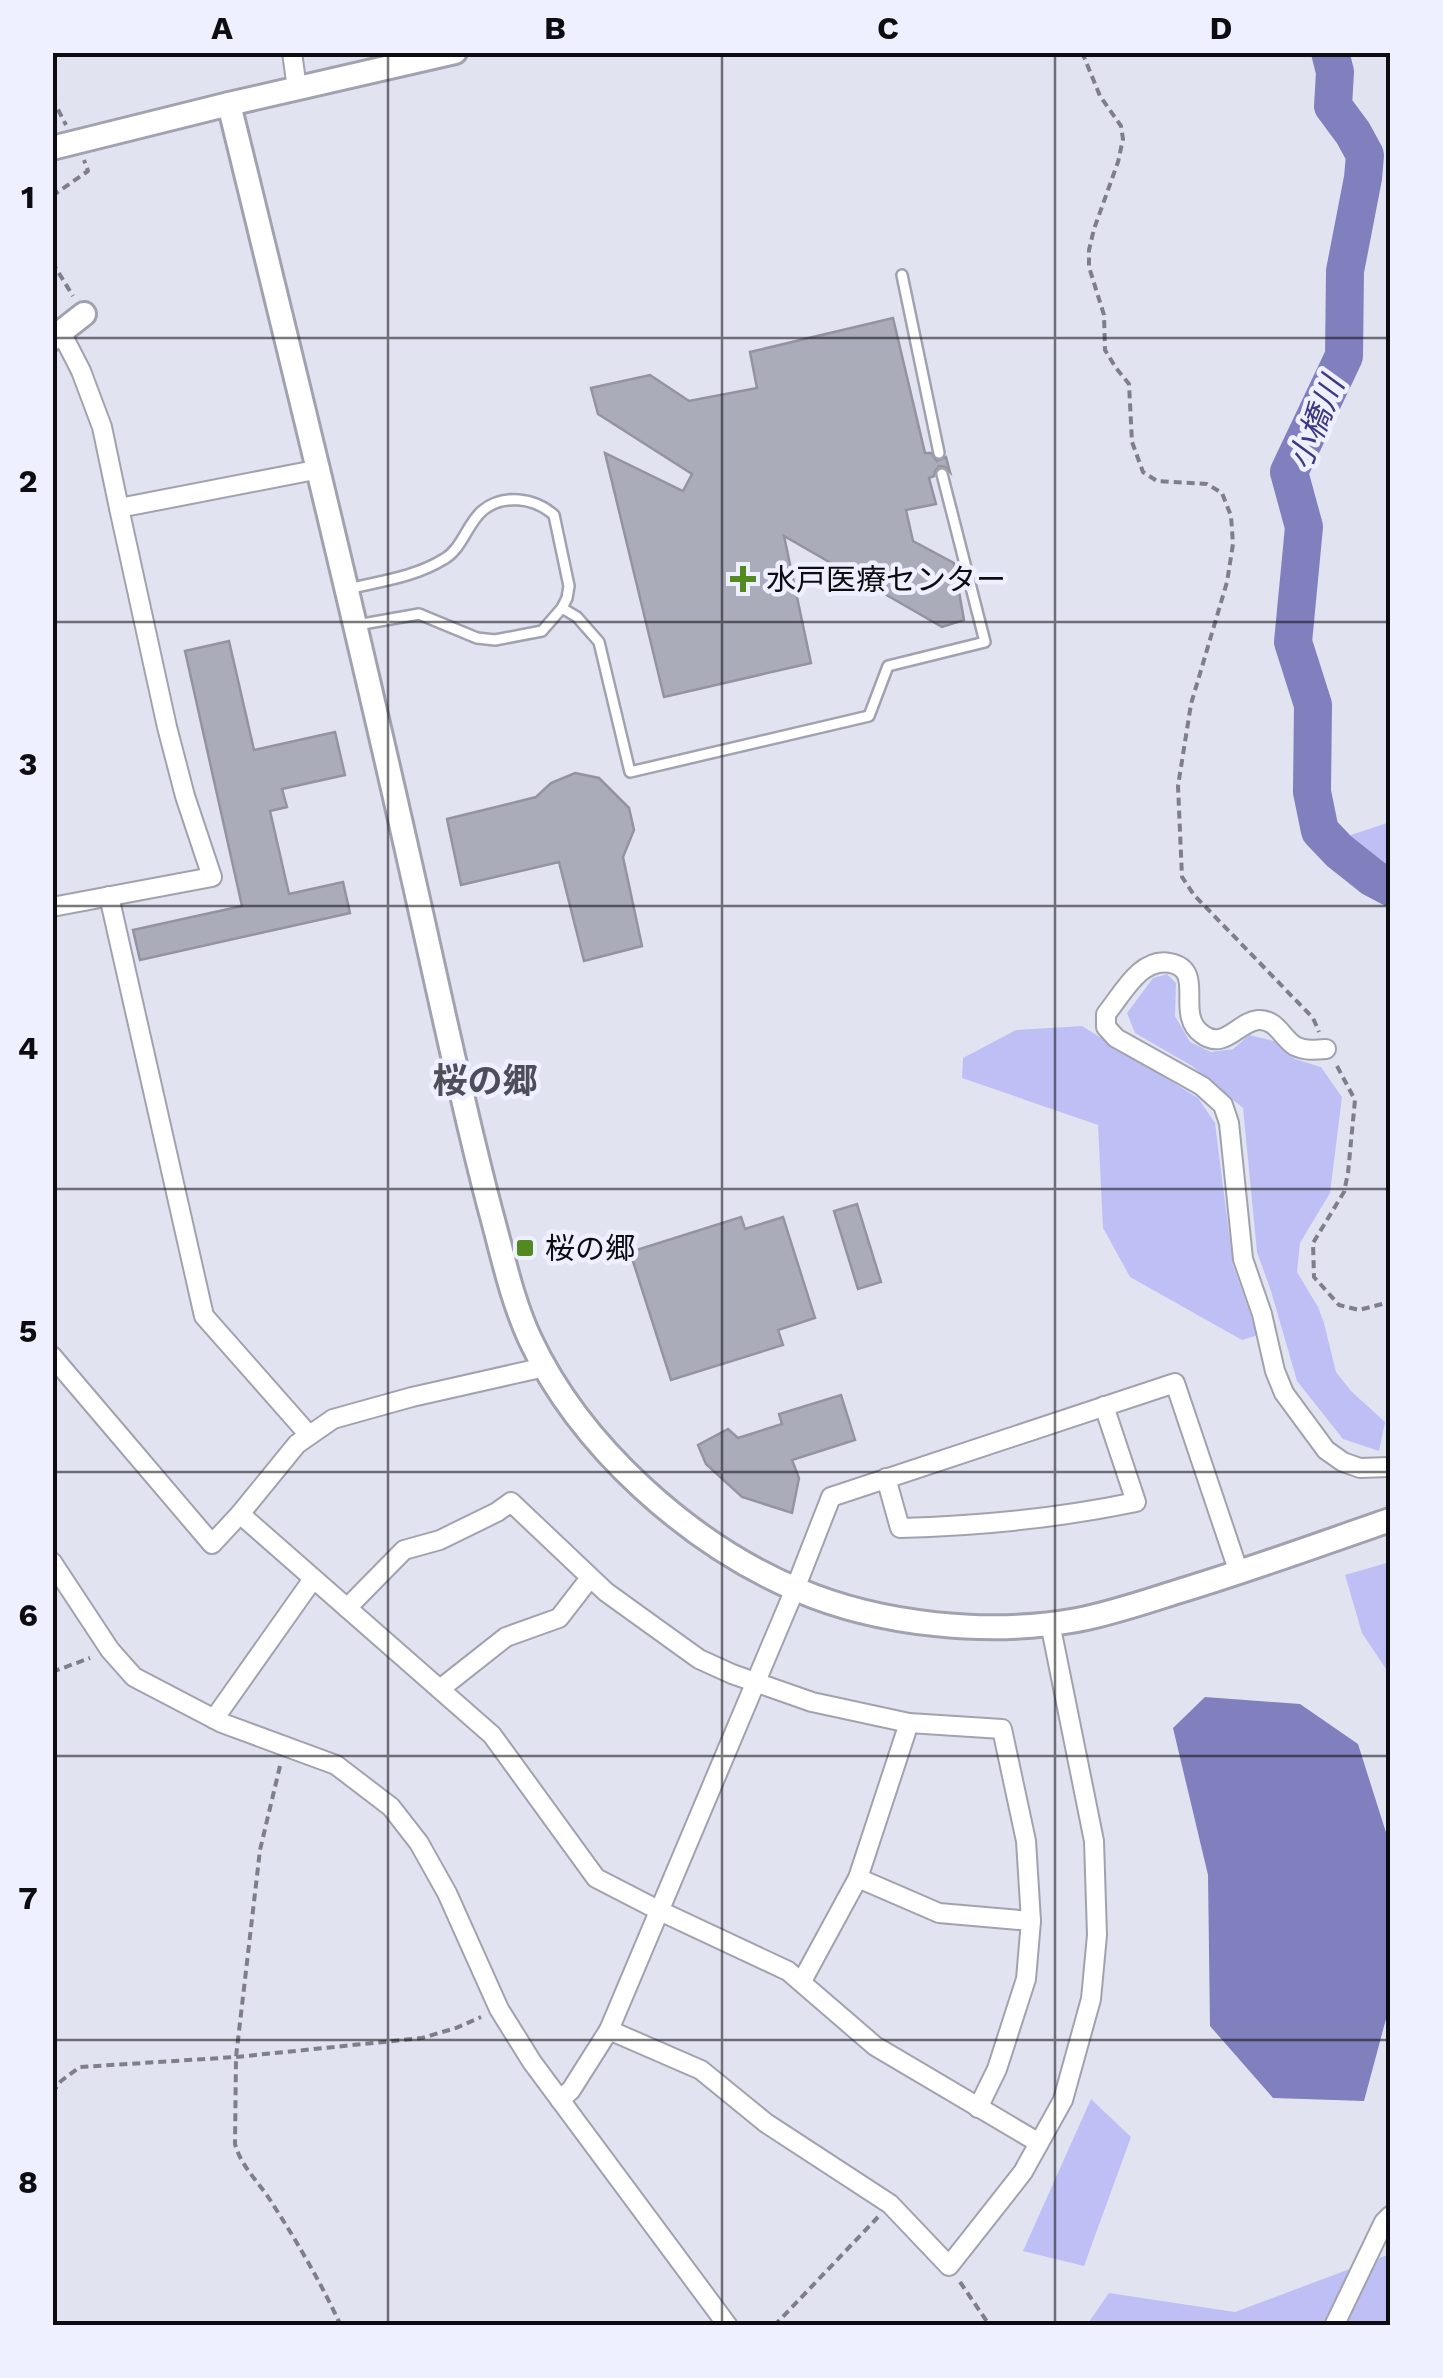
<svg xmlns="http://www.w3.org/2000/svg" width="1443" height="2378" viewBox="0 0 1443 2378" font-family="'Work Sans','Noto Sans JP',sans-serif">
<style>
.green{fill:#bec0f5}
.water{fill:#8080be}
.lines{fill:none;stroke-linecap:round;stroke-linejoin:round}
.river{stroke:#8080be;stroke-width:38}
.building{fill:#abacba;stroke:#9393a1;stroke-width:2.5}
.service-casing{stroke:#a1a2af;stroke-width:14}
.minor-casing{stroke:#a1a2af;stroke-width:22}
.tertiary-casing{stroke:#a1a2af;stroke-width:28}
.path{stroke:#7e7f89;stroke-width:4;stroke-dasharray:8 5;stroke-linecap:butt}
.service{stroke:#fff;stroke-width:9}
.minor{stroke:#fff;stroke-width:18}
.tertiary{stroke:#fff;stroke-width:22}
.grid{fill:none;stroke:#0c0c11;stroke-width:2.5;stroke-opacity:0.55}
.poi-dot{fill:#548820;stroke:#eff0ff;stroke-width:4}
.labels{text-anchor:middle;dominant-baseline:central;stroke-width:9;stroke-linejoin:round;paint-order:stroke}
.poi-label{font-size:30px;fill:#0c0c11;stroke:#eff0ff;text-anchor:start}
.water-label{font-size:32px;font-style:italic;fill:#3e3883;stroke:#eff0ff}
.quarter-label{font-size:35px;font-weight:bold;fill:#4d4e5a;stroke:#eff0ff}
.neatline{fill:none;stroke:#0c0c11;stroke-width:4}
.grid-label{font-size:32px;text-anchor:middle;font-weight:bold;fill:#0c0c11}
</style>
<rect width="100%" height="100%" fill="#e2e3f1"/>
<!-- green -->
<g class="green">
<path d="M1390,822V872L1348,836Z"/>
<path d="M1167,974L1176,983L1175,1016L1190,1042L1211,1052L1233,1049L1249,1035L1274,1041L1295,1059L1321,1067L1342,1097L1330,1193L1300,1243L1297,1272L1318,1307L1324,1323L1336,1372L1351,1391L1385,1422L1379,1451L1343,1439L1297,1381L1271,1291L1257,1252L1243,1108L1192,1066L1135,1033L1127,1013L1153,978Z"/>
<path d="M1082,1026L1198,1098L1215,1123L1233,1265L1258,1335L1242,1340L1130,1277L1103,1228L1098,1125L962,1078L963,1058L1016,1030Z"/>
<path d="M1390,1562V1675L1362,1633L1345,1575Z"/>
<path d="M1091,2099L1131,2137L1084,2266L1023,2251Z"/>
<path d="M1390,2254V2325L1086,2326L1109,2293L1235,2312Z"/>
</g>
<!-- water -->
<path class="water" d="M1205,1697L1300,1704L1358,1744L1390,1845V2004L1364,2101L1273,2098L1210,2026L1208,1875L1173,1728Z"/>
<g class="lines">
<!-- river -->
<path class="river" d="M1330,52L1335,72L1333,106L1353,133L1365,155L1363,178L1345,271L1344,356L1289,472L1304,527L1293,642L1313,705L1312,792L1320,831L1339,851L1373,878L1390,887"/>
</g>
<!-- building -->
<g class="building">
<path d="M893,318L925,453H931L937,461L946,457L950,472L945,467L939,466L935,471L934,476L929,478L936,504L906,510L913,541L954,563L964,620L942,627L784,536L811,663L664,697L605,453L683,491L692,474L598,414L591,388L650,375L689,401L757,388L750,352Z"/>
<path d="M229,641L254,750L335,732L345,775L282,789L287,807L270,811L289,894L343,882L350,913L140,960L133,930L242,906L185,651Z"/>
<path d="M575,773L599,778L629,808L634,830L623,857L642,946L584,961L559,862L461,885L447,819L536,797L551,783Z"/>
<path d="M857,1204L881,1282L858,1289L834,1211Z"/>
<path d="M741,1217L745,1229L783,1217L815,1318L778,1330L783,1345L671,1380L630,1252Z"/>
<path d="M841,1395L855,1440L792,1460L799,1478L792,1513L742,1497L706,1464L698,1445L728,1429L738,1438L782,1424L779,1414Z"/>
</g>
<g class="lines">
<!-- service casing -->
<g class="service-casing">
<g id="service">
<path d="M902,275L939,453"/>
<path d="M348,589C381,581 415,577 444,559C462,549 467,524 482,511C503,493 535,498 554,515L569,586L567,598L562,608L542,631L495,640L477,638L419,614L357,625"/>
<path d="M562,608L577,617L599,642L630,772L869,716L888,666L985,642L942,474"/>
</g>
</g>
<!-- minor casing -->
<g class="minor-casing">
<g id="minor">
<path d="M292,52L297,89"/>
<path d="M61,332L81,371L102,427L119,508"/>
<path d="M109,896L204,1316L309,1435"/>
<path d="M52,907L212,877L185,796L167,727L119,508L320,469"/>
<path d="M1326,1049C1315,1050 1305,1051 1295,1046C1282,1038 1277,1019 1258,1020C1238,1022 1224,1051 1202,1034C1174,1014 1207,970 1170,963C1140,957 1122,995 1106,1014V1027L1116,1038L1202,1086L1223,1105L1229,1123L1243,1259L1262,1314L1275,1371L1284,1393L1326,1450L1343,1462L1360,1468L1390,1467"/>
<path d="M52,1356L212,1544L240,1514L297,1444L333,1419L412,1397L545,1367"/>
<path d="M886,1478L900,1528C979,1526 1059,1518 1136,1502L1104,1406"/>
<path d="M240,1514L492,1735L596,1878L660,1911L788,1971L875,2046L1039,2143"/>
<path d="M52,1562L110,1650L134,1677L222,1723L336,1765L391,1807L419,1843L447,1893L499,2009L532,2062L728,2326"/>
<path d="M347,1608L404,1550L440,1540L497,1512L511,1502L606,1592L699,1659L732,1674L812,1702L909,1723L1002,1729L1026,1841L1031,1921L1026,1979L997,2069L978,2108"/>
<path d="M440,1689L506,1637L559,1618L590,1578"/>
<path d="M214,1719L313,1579"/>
<path d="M858,1878L939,1913L1031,1921"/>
<path d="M802,1981L858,1878L909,1723"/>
<path d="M609,2030L701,2070L766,2123L890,2204L949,2266L1023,2172L1063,2100L1091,1999L1097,1935L1094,1841L1050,1623"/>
<path d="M560,2100L571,2090L609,2030L795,1589L831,1497L1175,1383L1239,1573"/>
<path d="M1334,2326L1384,2222L1390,2216"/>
</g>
</g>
<!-- tertiary casing -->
<g class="tertiary-casing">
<g id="tertiary">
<path d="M229,104C292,361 355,618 413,877C438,987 461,1099 490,1209C502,1252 511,1298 530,1339C580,1446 689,1544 798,1590C880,1625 989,1636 1077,1620C1114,1613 1150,1600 1186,1589C1255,1568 1323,1543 1390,1520"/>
<path d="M52,148L229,104L455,52"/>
<path d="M52,339L84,314"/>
</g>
</g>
<!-- path -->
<g class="path">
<path d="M1082,52L1100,96L1121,126L1123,139L1118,162L1094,229L1089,250V267L1104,315L1105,350L1116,368L1129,384L1132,442L1143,472L1157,481L1207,484L1222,493L1231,516L1233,544L1227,582L1191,704L1178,786L1182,877L1194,895L1313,1018L1319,1032"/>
<path d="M52,98L66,125"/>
<path d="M52,196L88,171L84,160"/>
<path d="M52,262L73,296"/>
<path d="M1337,1066L1355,1100L1348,1173L1344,1192L1313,1243L1314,1277L1339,1305L1359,1310L1390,1302"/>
<path d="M52,1672L90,1658"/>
<path d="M280,1766L260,1850L236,2057L235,2144C241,2167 260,2183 272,2203C298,2243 321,2283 341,2326"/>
<path d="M52,2093L61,2081L80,2067L236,2057L422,2038L456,2028L481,2017"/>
<path d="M960,2282L990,2326"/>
<path d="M774,2326L878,2217"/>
</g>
<!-- service -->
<use href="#service" class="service"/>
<!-- minor -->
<use href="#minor" class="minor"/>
<!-- tertiary -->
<use href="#tertiary" class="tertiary"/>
</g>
<!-- grid -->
<path class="grid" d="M388,52V2326M722,52V2326M1055,52V2326M52,338H1390M52,622H1390M52,906H1390M52,1189H1390M52,1472H1390M52,1756H1390M52,2040H1390"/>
<!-- markers -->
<g class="poi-dot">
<path d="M738 564h10v10h10v10h-10v10h-10v-10h-10v-10h10z"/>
<rect x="515" y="1238" width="20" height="20" rx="5"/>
</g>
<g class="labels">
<!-- poi labels -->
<g class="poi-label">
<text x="766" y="579">水戸医療センター</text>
<text x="545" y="1248">桜の郷</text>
</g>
<!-- water labels -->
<g class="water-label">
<text transform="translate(1316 423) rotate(-68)">小橋川</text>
</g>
<!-- quarter labels -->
<g class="quarter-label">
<text x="485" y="1081">桜の郷</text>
</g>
</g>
<!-- border -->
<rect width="1443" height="2378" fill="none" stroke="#eff0ff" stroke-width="110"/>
<rect x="55" y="55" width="1333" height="2268" class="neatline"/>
<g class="grid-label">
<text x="222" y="39">A</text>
<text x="555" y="39">B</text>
<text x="888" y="39">C</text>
<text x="1221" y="39">D</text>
<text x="28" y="208">1</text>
<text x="28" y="492">2</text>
<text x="28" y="775">3</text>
<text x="28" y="1059">4</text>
<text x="28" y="1342">5</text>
<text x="28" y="1626">6</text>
<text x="28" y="1909">7</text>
<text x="28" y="2193">8</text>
</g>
</svg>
